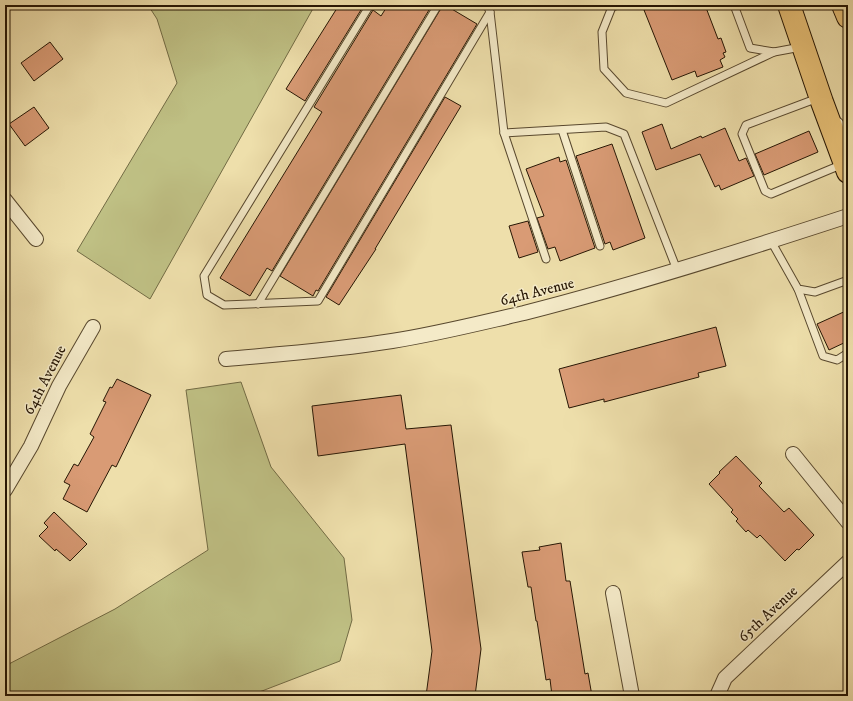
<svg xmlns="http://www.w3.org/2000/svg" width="853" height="701" viewBox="0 0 853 701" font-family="'IM FELL DW Pica',serif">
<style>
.green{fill:#bfc084;stroke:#726b44}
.building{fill:#d99b75;stroke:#261604}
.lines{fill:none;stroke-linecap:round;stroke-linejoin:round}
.service-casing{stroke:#58482e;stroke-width:9}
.minor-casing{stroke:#58482e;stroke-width:16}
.primary-casing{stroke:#261604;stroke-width:24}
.service{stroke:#f4eac8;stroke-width:7}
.minor{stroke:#f4eac8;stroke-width:14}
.primary{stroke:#e7c076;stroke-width:22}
.labels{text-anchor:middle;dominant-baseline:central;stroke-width:3;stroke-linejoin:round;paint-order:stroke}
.street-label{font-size:15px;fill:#261604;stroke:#f4eac8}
</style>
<rect width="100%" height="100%" fill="#eedfab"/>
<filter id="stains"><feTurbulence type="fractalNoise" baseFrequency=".005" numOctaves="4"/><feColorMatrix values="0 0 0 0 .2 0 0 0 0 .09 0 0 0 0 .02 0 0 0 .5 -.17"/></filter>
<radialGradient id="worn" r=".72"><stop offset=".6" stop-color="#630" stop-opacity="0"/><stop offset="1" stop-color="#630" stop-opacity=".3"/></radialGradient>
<!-- green -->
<g class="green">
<path d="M148,5H315L150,299L77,251L177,83L157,19Z"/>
<path d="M241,382L271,467L344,558L352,620L340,661L249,696H5V666L115,609L208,550L186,390Z"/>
</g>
<!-- building -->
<g class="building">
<path d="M339,5H364L305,101L286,89Z"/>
<path d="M388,5H432L272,271L267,268L250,296L220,278L322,112L314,107L373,10L381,16Z"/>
<path d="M443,5H445L477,24L318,291L316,290L313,296L280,276Z"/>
<path d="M657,5H705L718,39L721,38L726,52L723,53L725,57L720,60L723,67L697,77L695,71L672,80L644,10Z"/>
<path d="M50,42L63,59L34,81L21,63Z"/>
<path d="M445,97L461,106L375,249H376L339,305L326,297Z"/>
<path d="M34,107L49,128L25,146L9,124Z"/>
<path d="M662,124L671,149L701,136L702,138L725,128L739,161L746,158L754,176L721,190L719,185L715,187L700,154L656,170L642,132Z"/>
<path d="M809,131L818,152L764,175L755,154Z"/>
<path d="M612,144L645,238L613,250L610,242L605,244L576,156Z"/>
<path d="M559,157L560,162L566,160L595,248L560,261L555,247L548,249L537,218L544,216L526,169Z"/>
<path d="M528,221L538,252L519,258L509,226Z"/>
<path d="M848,310V341L829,350L817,324Z"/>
<path d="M716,327L726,366L698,373L699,377L604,402V399L569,408L559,369Z"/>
<path d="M117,379L151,395L116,467L112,465L87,512L63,499L70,485L64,482L74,464L78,466L94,437L90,434L106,402L103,401L110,387L112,388Z"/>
<path d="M401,395L406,429L451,425L481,649L475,696H426L432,651L405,444L318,456L312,406Z"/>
<path d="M736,456L762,483L759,486L784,512L789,508L814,535L799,550L797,549L785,561L760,535L757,538L748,530L746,532L736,521L738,519L731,512L733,510L709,484L720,473L719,472Z"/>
<path d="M54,512L87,544L70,561L56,549L55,551L39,536L48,527L44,523Z"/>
<path d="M561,543L566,581H570L585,674L588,673L592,696H552L550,679L546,680L537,621H536L531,587H528L522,552L540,550L539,547Z"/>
</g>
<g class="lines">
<!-- service casing -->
<g class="service-casing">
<g id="service">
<path d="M370,5L204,276L207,295L224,305L318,301L490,12"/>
<path d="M487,5L490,12L504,133L606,127L624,134L677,270"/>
<path d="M618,5L612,7L602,32L604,69L626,93L666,103L774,52"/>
<path d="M734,5L750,48L774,52L801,47"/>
<path d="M818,98L746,125L742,134L765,191L771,194L843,164"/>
<path d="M839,122L848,135"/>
<path d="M562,130L600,246"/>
<path d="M504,133L546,259"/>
<path d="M771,241L798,289L815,292L848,280"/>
<path d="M798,289L823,356L837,360L848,353"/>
<path d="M258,304L438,5"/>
</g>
</g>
<!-- minor casing -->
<g class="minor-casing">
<g id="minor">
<path d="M5,200L36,239"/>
<path d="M226,359C281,354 337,350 392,341C437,334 480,323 524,313C634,285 741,251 848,216"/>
<path d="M793,454L848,522"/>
<path d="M5,490L31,446L59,386L93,327"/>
<path d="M613,593L632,696"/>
<path d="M717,696L725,678L848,562"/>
</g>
</g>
<!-- primary casing -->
<g class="primary-casing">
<g id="primary">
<path d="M789,5L822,102L848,172"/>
<path d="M843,5L848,17"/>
</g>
</g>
<!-- service -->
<use href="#service" class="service"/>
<!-- minor -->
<use href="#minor" class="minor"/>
<!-- primary -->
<use href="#primary" class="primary"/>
</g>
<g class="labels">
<!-- street labels -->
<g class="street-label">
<text transform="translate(537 292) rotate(-14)">64th Avenue</text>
<text transform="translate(45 380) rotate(-63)">64th Avenue</text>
<text transform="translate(768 614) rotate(-43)">65th Avenue</text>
</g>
</g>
<!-- margin -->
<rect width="853" height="701" fill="none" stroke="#eedfab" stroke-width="20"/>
<rect x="6" y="6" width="841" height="689" fill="none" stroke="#261604" stroke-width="2"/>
<rect x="10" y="10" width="833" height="681" fill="none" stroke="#261604"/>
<rect width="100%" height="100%" filter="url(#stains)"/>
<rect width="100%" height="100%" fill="url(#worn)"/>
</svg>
